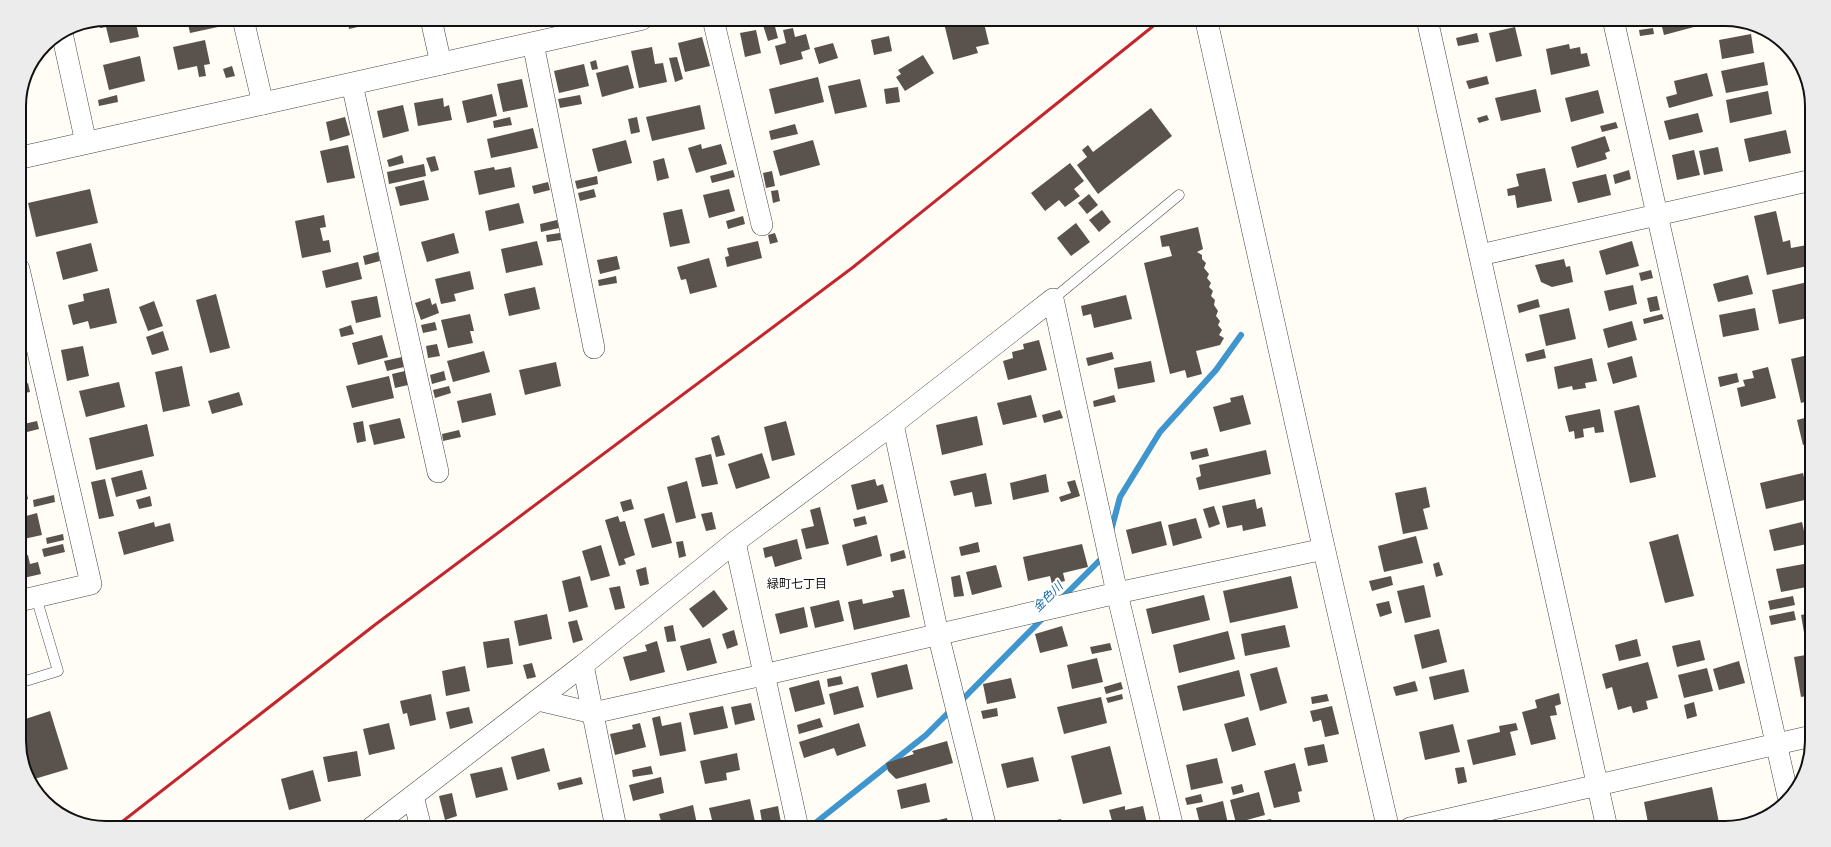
<svg xmlns="http://www.w3.org/2000/svg" width="1831" height="847" viewBox="0 0 1831 847" font-family="Bitter,'Noto Sans JP',serif">
<style>
.lines{fill:none;stroke-linecap:round;stroke-linejoin:round}
.stream{stroke:#3f96cf;stroke-width:6}
.building{fill:#5a524d}
.service-casing{stroke:#444;stroke-width:11}
.minor-casing{stroke:#444;stroke-width:22}
.tertiary-casing{stroke:#444;stroke-width:23}
.service{stroke:#fff;stroke-width:10}
.minor{stroke:#fff;stroke-width:21}
.tertiary{stroke:#fff;stroke-width:22}
.rail{stroke:#c4262e;stroke-width:3}
.labels{text-anchor:middle;dominant-baseline:central;stroke-width:4;stroke-linejoin:round;paint-order:stroke}
.neighbourhood-label{font-size:12px;fill:#111;stroke:#fff}
.water-label{font-size:12px;font-style:italic;fill:#1768a6;stroke:#fff}
.rim{fill:none;stroke:#111;stroke-width:2}
</style>
<rect width="100%" height="100%" fill="#fffdf5"/>
<g class="lines">
<!-- stream -->
<g class="stream">
<path d="M1111,531L1120,497L1160,432L1216,370L1241,335"/>
<path d="M1061,599L1104,556"/>
<path d="M959,703L1044,617"/>
<path d="M809,828L926,735L952,709"/>
</g>
</g>
<!-- building -->
<g class="building">
<path d="M106,19H135L139,37L110,43L106,27L100,28L98,20Z"/>
<path d="M187,19H216L218,27L190,33Z"/>
<path d="M268,19H286V20L269,23Z"/>
<path d="M347,19H383L384,21L349,29Z"/>
<path d="M943,19H983L989,44L976,47L978,53L953,60Z"/>
<path d="M999,19H1023L1001,26Z"/>
<path d="M1660,19H1692L1694,27L1664,35Z"/>
<path d="M1707,19H1725L1732,20L1708,25Z"/>
<path d="M774,23L778,38L768,41L763,25Z"/>
<path d="M1515,27L1522,56L1496,62L1489,33Z"/>
<path d="M793,28L795,37L806,34L810,49L801,52L803,59L780,65L775,46L786,43L783,30Z"/>
<path d="M1653,28L1654,34L1640,36L1639,30Z"/>
<path d="M756,30L761,53L745,57L740,33Z"/>
<path d="M1477,33L1479,42L1458,46L1456,38Z"/>
<path d="M1751,34L1754,53L1722,59L1719,40Z"/>
<path d="M889,36L892,51L874,55L871,40Z"/>
<path d="M702,37L710,66L685,72L678,43Z"/>
<path d="M205,40L210,64L204,65L206,76L199,77L197,66L178,70L173,47Z"/>
<path d="M833,43L838,58L819,64L814,48Z"/>
<path d="M1569,44L1570,49L1580,47L1581,54L1587,53L1590,66L1551,75L1546,49Z"/>
<path d="M652,47L655,64L663,63L667,82L639,88L631,51Z"/>
<path d="M923,55L934,73L905,91L896,77L901,74L898,70Z"/>
<path d="M140,56L145,81L109,90L103,65Z"/>
<path d="M677,57L683,79L675,82L669,58Z"/>
<path d="M596,60L598,69L592,70L590,62Z"/>
<path d="M1764,62L1768,85L1726,93L1721,71Z"/>
<path d="M584,64L589,86L559,93L554,71Z"/>
<path d="M628,65L634,88L602,97L596,73Z"/>
<path d="M232,66L235,76L226,78L223,69Z"/>
<path d="M1707,73L1713,96L1669,108L1666,97L1677,94L1674,81Z"/>
<path d="M1487,76L1489,84L1469,89L1466,81Z"/>
<path d="M818,77L824,102L775,114L769,89Z"/>
<path d="M522,79L528,107L503,112L497,84Z"/>
<path d="M860,79L867,107L835,114L828,86Z"/>
<path d="M898,87L900,102L886,104L884,89Z"/>
<path d="M1536,89L1541,112L1501,121L1495,98Z"/>
<path d="M1598,90L1604,113L1571,122L1565,98Z"/>
<path d="M1768,91L1772,114L1730,123L1726,100Z"/>
<path d="M492,94L497,116L467,123L462,101Z"/>
<path d="M117,95L118,102L99,106L98,100Z"/>
<path d="M580,95L582,104L560,108L558,99Z"/>
<path d="M443,98L444,107L449,105L452,120L418,126L414,103Z"/>
<path d="M403,105L409,131L383,138L377,111Z"/>
<path d="M700,105L705,129L652,141L646,117Z"/>
<path d="M1151,108L1172,136L1098,194L1077,165L1087,157L1082,150L1088,145L1093,152Z"/>
<path d="M1698,113L1703,132L1669,140L1664,121Z"/>
<path d="M1487,115L1489,120L1479,123L1477,118Z"/>
<path d="M345,117L350,135L330,141L326,122Z"/>
<path d="M510,117L512,125L494,128L493,121Z"/>
<path d="M637,117L640,132L631,134L628,119Z"/>
<path d="M1616,122L1618,128L1602,132L1600,126Z"/>
<path d="M795,124L798,134L771,140L769,131Z"/>
<path d="M533,128L538,148L491,158L487,139Z"/>
<path d="M1786,130L1791,153L1749,162L1744,139Z"/>
<path d="M1605,136L1610,151L1605,153L1607,159L1577,168L1571,147Z"/>
<path d="M626,140L632,163L598,172L592,149Z"/>
<path d="M813,140L820,165L780,176L773,151Z"/>
<path d="M701,144L702,149L721,144L727,164L696,173L688,148Z"/>
<path d="M348,145L355,178L327,183L320,151Z"/>
<path d="M1718,147L1723,171L1704,175L1699,151Z"/>
<path d="M1694,150L1700,175L1677,180L1672,155Z"/>
<path d="M402,155L404,163L389,167L387,160Z"/>
<path d="M435,156L439,170L431,172L426,158Z"/>
<path d="M664,158L669,178L657,181L653,161Z"/>
<path d="M1070,163L1084,181L1074,189L1080,196L1065,207L1059,200L1045,211L1031,193Z"/>
<path d="M424,164L426,176L389,184L387,172Z"/>
<path d="M494,167L495,170L511,167L515,187L479,195L474,171Z"/>
<path d="M1545,168L1552,201L1517,208L1515,195L1508,196L1507,189L1519,186L1516,174Z"/>
<path d="M733,170L735,177L712,183L710,176Z"/>
<path d="M1629,170L1631,179L1615,184L1613,175Z"/>
<path d="M772,171L775,186L766,188L763,173Z"/>
<path d="M1606,174L1611,195L1578,203L1572,182Z"/>
<path d="M597,176L598,184L577,189L575,181Z"/>
<path d="M424,180L429,200L400,206L395,187Z"/>
<path d="M548,182L550,190L534,194L532,186Z"/>
<path d="M90,189L98,223L36,237L28,203Z"/>
<path d="M594,189L596,197L580,201L578,193Z"/>
<path d="M729,189L735,211L709,218L703,195Z"/>
<path d="M778,190L780,201L773,203L771,191Z"/>
<path d="M1089,194L1098,205L1087,214L1078,203Z"/>
<path d="M519,203L524,223L489,231L485,211Z"/>
<path d="M682,209L690,243L670,247L663,213Z"/>
<path d="M1102,210L1111,222L1099,232L1089,220Z"/>
<path d="M1776,211L1783,242L1790,240L1791,248L1812,244V265L1767,275L1754,216Z"/>
<path d="M324,215L326,227L320,228L323,241L329,240L331,252L302,258L295,221Z"/>
<path d="M743,216L745,224L728,229L726,221Z"/>
<path d="M557,220L559,228L541,232L540,224Z"/>
<path d="M1076,223L1090,242L1071,256L1057,238Z"/>
<path d="M1198,227L1203,249L1197,252L1202,255V259L1206,263L1204,268L1209,274L1207,278L1211,283L1209,287L1213,291L1211,296L1215,300L1214,305L1218,311L1216,316L1220,321L1218,325L1222,330L1219,335L1224,338L1220,345L1196,351L1202,374L1187,378L1185,370L1170,374L1144,263L1172,256L1169,246L1162,247L1160,236Z"/>
<path d="M454,233L459,253L427,262L421,242Z"/>
<path d="M560,233L561,240L547,242L546,235Z"/>
<path d="M775,233L778,242L770,244L768,235Z"/>
<path d="M537,241L543,265L506,273L501,249Z"/>
<path d="M758,241L762,258L727,267L725,257L729,256L727,248Z"/>
<path d="M1632,241L1639,266L1606,275L1599,251Z"/>
<path d="M91,243L98,271L63,280L56,252Z"/>
<path d="M378,252L380,261L365,265L363,256Z"/>
<path d="M617,256L620,269L600,274L597,260Z"/>
<path d="M709,258L717,287L690,294L686,279L681,280L677,267Z"/>
<path d="M1564,259L1566,267L1570,266L1573,282L1552,287L1541,282L1535,265Z"/>
<path d="M358,262L362,279L326,288L322,271Z"/>
<path d="M1651,270L1653,278L1641,281L1639,273Z"/>
<path d="M470,271L474,289L454,294L456,301L441,304L435,279Z"/>
<path d="M1748,275L1753,294L1718,302L1713,284Z"/>
<path d="M616,276L617,283L599,286L598,280Z"/>
<path d="M1812,281V317L1779,324L1772,290Z"/>
<path d="M1633,285L1637,304L1609,311L1604,291Z"/>
<path d="M535,287L540,309L509,316L504,294Z"/>
<path d="M109,288L117,323L90,329L88,321L73,325L68,305L84,301L83,294Z"/>
<path d="M216,294L230,348L210,353L196,300Z"/>
<path d="M1126,295L1132,319L1094,328L1091,314L1083,316L1081,306Z"/>
<path d="M377,296L381,317L356,323L351,301Z"/>
<path d="M1657,296L1660,310L1650,312L1647,298Z"/>
<path d="M430,298L432,305L436,303L439,313L421,320L415,303Z"/>
<path d="M1538,299L1540,307L1519,313L1517,305Z"/>
<path d="M154,301L163,326L148,331L139,307Z"/>
<path d="M1569,308L1576,339L1546,346L1539,315Z"/>
<path d="M1755,308L1759,330L1723,337L1719,315Z"/>
<path d="M470,314L474,331H470L473,343L448,348L441,320Z"/>
<path d="M1662,314L1664,319L1644,324L1643,319Z"/>
<path d="M1632,321L1637,340L1608,348L1603,329Z"/>
<path d="M435,322L437,330L423,333L421,325Z"/>
<path d="M351,325L354,334L341,337L339,329Z"/>
<path d="M163,331L169,350L152,355L146,337Z"/>
<path d="M382,335L388,357L358,365L352,343Z"/>
<path d="M1039,340L1047,370L1008,380L1003,361L1013,358L1012,352L1024,349L1023,344Z"/>
<path d="M437,344L440,356L428,358L426,346Z"/>
<path d="M83,346L89,376L67,381L61,350Z"/>
<path d="M1544,349L1546,358L1527,362L1525,354Z"/>
<path d="M484,351L490,372L453,382L447,361Z"/>
<path d="M1112,352L1114,359L1088,366L1086,358Z"/>
<path d="M1812,354V400L1801,403L1791,359Z"/>
<path d="M1632,356L1637,377L1613,384L1607,363Z"/>
<path d="M402,357L404,367L387,371L384,361Z"/>
<path d="M1592,358L1597,381L1585,383L1586,388L1573,390L1572,386L1558,389L1554,367Z"/>
<path d="M1151,361L1155,382L1118,389L1114,368Z"/>
<path d="M556,362L561,386L525,395L519,370Z"/>
<path d="M182,366L190,406L163,412L155,372Z"/>
<path d="M1768,367L1776,398L1741,407L1737,388L1745,386L1743,380L1754,378L1752,371Z"/>
<path d="M405,371L408,385L395,388L392,374Z"/>
<path d="M444,371L446,380L432,384L430,375Z"/>
<path d="M1737,373L1739,382L1720,387L1718,377Z"/>
<path d="M389,376L394,398L352,408L346,386Z"/>
<path d="M119,382L125,407L86,417L79,391Z"/>
<path d="M28,383L30,392L19,394V386Z"/>
<path d="M449,386L451,393L435,398L433,390Z"/>
<path d="M239,392L243,405L212,414L208,401Z"/>
<path d="M491,393L496,415L462,423L457,401Z"/>
<path d="M1031,395L1037,417L1003,425L997,403Z"/>
<path d="M1114,395L1116,402L1094,407L1093,401Z"/>
<path d="M1243,395L1251,424L1220,432L1213,407L1231,402L1230,398Z"/>
<path d="M1639,405L1656,477L1630,483L1614,411Z"/>
<path d="M1600,409L1604,432L1595,433L1594,427L1583,429L1584,437L1575,439L1574,431L1569,432L1565,416Z"/>
<path d="M1060,410L1063,418L1044,423L1042,415Z"/>
<path d="M977,416L983,445L942,455L936,425Z"/>
<path d="M1812,416V442L1803,445L1797,420Z"/>
<path d="M400,418L405,438L374,445L369,425Z"/>
<path d="M37,421L39,429L19,434V425Z"/>
<path d="M363,421L366,441L357,443L353,423Z"/>
<path d="M786,421L795,455L772,461L764,427Z"/>
<path d="M147,424L154,456L96,470L89,438Z"/>
<path d="M459,430L461,437L443,441L442,434Z"/>
<path d="M719,435L725,455L716,457L711,438Z"/>
<path d="M19,441L25,464L19,465Z"/>
<path d="M1207,448L1209,456L1192,460L1190,452Z"/>
<path d="M1266,450L1271,474L1199,490L1196,478L1201,476L1199,465Z"/>
<path d="M762,453L770,478L736,489L728,464Z"/>
<path d="M711,454L718,484L702,487L695,458Z"/>
<path d="M1812,466V481H1811L1808,467Z"/>
<path d="M142,470L147,489L116,497L111,478Z"/>
<path d="M986,473L992,504L975,507L972,492L954,496L950,481Z"/>
<path d="M1803,473L1809,499L1766,509L1760,483Z"/>
<path d="M1046,474L1049,492L1013,500L1010,483Z"/>
<path d="M105,479L114,516L99,519L91,482Z"/>
<path d="M875,479L877,486L883,484L888,502L857,510L851,485Z"/>
<path d="M24,480L28,499L19,501V481Z"/>
<path d="M1075,480L1080,496L1061,502L1059,497L1071,493L1067,482Z"/>
<path d="M687,481L696,518L676,523L667,487Z"/>
<path d="M1426,487L1430,507L1423,509L1428,529L1403,534L1395,493Z"/>
<path d="M54,495L55,502L34,507L33,500Z"/>
<path d="M150,496L152,506L139,509L136,500Z"/>
<path d="M631,499L634,509L623,512L620,502Z"/>
<path d="M1255,499L1257,509L1262,507L1266,526L1243,531L1242,525L1227,528L1222,506Z"/>
<path d="M1214,506L1220,524L1209,528L1203,509Z"/>
<path d="M820,507L829,544L806,549L801,529L814,526L810,510Z"/>
<path d="M712,512L716,529L706,531L701,514Z"/>
<path d="M37,513L42,535L19,540V518Z"/>
<path d="M664,513L672,543L652,548L644,519Z"/>
<path d="M618,516L620,522L625,521L635,555L624,559L626,564L619,566L605,520Z"/>
<path d="M865,516L867,524L855,527L853,519Z"/>
<path d="M1196,518L1202,538L1173,546L1168,525Z"/>
<path d="M1161,521L1167,545L1132,554L1126,530Z"/>
<path d="M154,522L155,527L170,523L174,541L124,555L118,532Z"/>
<path d="M1802,522L1807,544L1774,551L1769,530Z"/>
<path d="M63,534L64,540L47,544L46,538Z"/>
<path d="M1678,534L1694,596L1665,603L1649,542Z"/>
<path d="M877,535L882,556L847,566L842,545Z"/>
<path d="M1416,536L1423,563L1384,572L1378,546Z"/>
<path d="M797,539L802,559L775,567L772,556L765,558L763,548Z"/>
<path d="M683,541L686,556L679,558L676,542Z"/>
<path d="M978,542L980,552L961,556L959,547Z"/>
<path d="M63,544L65,552L44,557L42,549Z"/>
<path d="M1082,544L1088,567L1063,573L1065,581L1052,584L1050,576L1028,581L1023,557Z"/>
<path d="M601,545L610,576L591,581L582,551Z"/>
<path d="M904,550L906,558L891,562L890,554Z"/>
<path d="M28,555L30,564L38,562L41,574L19,579V557Z"/>
<path d="M1439,562L1443,575L1436,577L1433,564Z"/>
<path d="M1809,563L1812,586L1781,592L1776,569Z"/>
<path d="M996,565L1002,587L972,595L966,572Z"/>
<path d="M646,567L649,584L640,586L636,570Z"/>
<path d="M960,575L964,596L954,597L951,577Z"/>
<path d="M580,576L588,607L569,612L562,581Z"/>
<path d="M1291,576L1298,608L1230,623L1223,591Z"/>
<path d="M1391,576L1393,585L1372,591L1369,581Z"/>
<path d="M1424,585L1431,617L1405,623L1397,591Z"/>
<path d="M620,586L625,608L615,610L609,588Z"/>
<path d="M904,589L910,617L854,630L848,602L862,599L863,604L894,597L892,591Z"/>
<path d="M714,590L728,609L703,628L689,609Z"/>
<path d="M1204,595L1210,620L1152,634L1146,609Z"/>
<path d="M1793,596L1795,605L1770,610L1768,601Z"/>
<path d="M839,600L844,621L815,628L810,607Z"/>
<path d="M1389,601L1392,613L1380,617L1376,604Z"/>
<path d="M804,607L808,627L780,634L775,614Z"/>
<path d="M1794,611L1796,620L1771,625L1769,616Z"/>
<path d="M1812,613V637L1805,638L1801,615Z"/>
<path d="M547,614L552,639L519,646L514,621Z"/>
<path d="M577,620L583,640L573,643L568,622Z"/>
<path d="M673,625L676,641L667,642L664,627Z"/>
<path d="M1285,625L1290,647L1245,656L1241,634Z"/>
<path d="M1062,626L1068,646L1040,653L1035,634Z"/>
<path d="M1439,629L1447,662L1422,669L1414,635Z"/>
<path d="M734,630L738,645L727,649L722,634Z"/>
<path d="M1228,631L1235,659L1179,673L1173,645Z"/>
<path d="M509,638L513,664L487,668L483,642Z"/>
<path d="M710,638L717,663L687,671L680,646Z"/>
<path d="M1637,639L1641,656L1619,661L1615,645Z"/>
<path d="M1700,640L1705,660L1677,667L1672,646Z"/>
<path d="M657,641L665,672L630,681L623,657L647,651L645,645Z"/>
<path d="M1110,643L1112,650L1092,654L1090,647Z"/>
<path d="M1812,654V695L1801,697L1794,657Z"/>
<path d="M1097,658L1103,682L1072,689L1067,665Z"/>
<path d="M1739,661L1745,683L1719,690L1713,669Z"/>
<path d="M1648,662L1658,698L1646,701L1648,709L1633,713L1631,706L1618,710L1612,687L1606,689L1602,674Z"/>
<path d="M532,663L536,677L527,679L523,665Z"/>
<path d="M907,664L913,689L877,698L871,673Z"/>
<path d="M465,666L470,691L446,696L442,671Z"/>
<path d="M1277,667L1287,703L1260,711L1250,674Z"/>
<path d="M1707,668L1713,691L1684,698L1678,675Z"/>
<path d="M1464,669L1469,692L1434,700L1429,677Z"/>
<path d="M1239,670L1245,696L1183,711L1177,686Z"/>
<path d="M841,676L843,684L828,687L827,679Z"/>
<path d="M1011,678L1016,698L987,704L983,684Z"/>
<path d="M819,680L825,704L795,712L789,688Z"/>
<path d="M1415,681L1418,691L1396,696L1393,687Z"/>
<path d="M1121,682L1123,689L1106,694L1104,687Z"/>
<path d="M858,686L864,707L834,715L829,694Z"/>
<path d="M1559,693L1561,704L1555,706L1557,715L1550,716L1556,739L1531,745L1522,712L1537,708L1535,700Z"/>
<path d="M431,694L436,720L410,726L407,713L403,714L400,701Z"/>
<path d="M1122,694L1123,699L1108,703L1106,698Z"/>
<path d="M1327,694L1329,701L1312,704L1311,697Z"/>
<path d="M1101,697L1107,723L1064,734L1057,707Z"/>
<path d="M1694,702L1697,716L1687,719L1684,705Z"/>
<path d="M751,703L755,720L735,725L731,707Z"/>
<path d="M723,706L728,728L694,735L689,713Z"/>
<path d="M1332,706L1339,734L1325,737L1321,720L1313,722L1310,711Z"/>
<path d="M469,707L473,723L450,729L446,712Z"/>
<path d="M997,708L998,716L983,719L981,711Z"/>
<path d="M50,711L68,769L31,780L19,747V721Z"/>
<path d="M660,716L662,726L681,722L686,751L660,756L652,718Z"/>
<path d="M1248,717L1256,745L1232,752L1224,724Z"/>
<path d="M820,718L823,727L799,734L797,725Z"/>
<path d="M389,723L395,749L369,755L363,729Z"/>
<path d="M640,723L646,747L615,755L610,734L633,729L632,725Z"/>
<path d="M859,723L866,746L837,756L834,748L804,758L799,742Z"/>
<path d="M1516,723L1518,730L1510,732L1516,755L1473,765L1467,740L1500,732L1499,726Z"/>
<path d="M1453,724L1460,752L1425,760L1419,732Z"/>
<path d="M947,741L953,763L896,779L888,771L886,763L914,754L912,751Z"/>
<path d="M1324,744L1328,762L1308,766L1304,748Z"/>
<path d="M1110,746L1122,794L1083,804L1071,756Z"/>
<path d="M544,748L550,771L517,780L511,757Z"/>
<path d="M357,751L361,776L328,782L323,757Z"/>
<path d="M737,753L740,770L726,773L727,780L705,784L700,761Z"/>
<path d="M1033,757L1039,781L1007,788L1001,764Z"/>
<path d="M1217,758L1223,783L1191,790L1186,765Z"/>
<path d="M1295,763L1302,791L1298,792L1300,802L1274,808L1264,771Z"/>
<path d="M651,766L653,774L633,777L632,770Z"/>
<path d="M502,767L508,790L476,798L470,774Z"/>
<path d="M1464,767L1467,782L1458,784L1455,768Z"/>
<path d="M313,770L321,801L289,810L281,779Z"/>
<path d="M581,777L583,784L559,790L557,783Z"/>
<path d="M661,777L664,793L633,801L629,785Z"/>
<path d="M926,783L930,802L901,809L897,790Z"/>
<path d="M1242,784L1244,792L1233,795L1231,787Z"/>
<path d="M1712,787L1720,828H1649L1644,802Z"/>
<path d="M1259,792L1265,815L1236,823L1230,800Z"/>
<path d="M452,793L457,816L445,820L439,796Z"/>
<path d="M1201,794L1203,802L1187,805L1185,798Z"/>
<path d="M750,799L756,826L746,828H714L709,808Z"/>
<path d="M1223,801L1228,824L1209,828H1201L1196,808Z"/>
<path d="M693,805L697,824L679,828H663L659,814Z"/>
<path d="M778,806L782,828H763L760,810Z"/>
<path d="M1125,806V810L1143,806L1148,828H1114L1109,810Z"/>
<path d="M947,818L949,828H908V827Z"/>
<path d="M1061,819L1063,828H1040L1039,824Z"/>
<path d="M1271,819L1274,828H1263L1261,821Z"/>
</g>
<g class="lines">
<!-- service casing -->
<g class="service-casing">
<g id="service">
<path d="M1053,299L1179,195"/>
<path d="M19,683L58,671L36,597"/>
</g>
</g>
<!-- minor casing -->
<g class="minor-casing">
<g id="minor">
<path d="M243,19L263,104"/>
<path d="M431,19L441,64"/>
<path d="M713,19L762,225"/>
<path d="M1427,19L1607,828"/>
<path d="M1613,19L1788,796"/>
<path d="M62,33L86,143"/>
<path d="M533,43L594,348"/>
<path d="M352,84L438,472"/>
<path d="M1480,255L1812,180"/>
<path d="M19,269L91,584L19,601"/>
<path d="M893,424L938,634L986,828"/>
<path d="M735,542L798,828"/>
<path d="M583,665L616,828"/>
<path d="M538,700L593,713L763,675L1117,593L1324,549"/>
<path d="M413,796L421,828"/>
<path d="M371,828L583,665L735,542L893,424L1053,299L1117,593L1173,828"/>
<path d="M1410,828L1812,736"/>
</g>
</g>
<!-- tertiary casing -->
<g class="tertiary-casing">
<g id="tertiary">
<path d="M1206,19L1324,549L1388,828"/>
<path d="M19,158L641,19"/>
</g>
</g>
<!-- service -->
<use href="#service" class="service"/>
<!-- minor -->
<use href="#minor" class="minor"/>
<!-- tertiary -->
<use href="#tertiary" class="tertiary"/>
<!-- rail -->
<path class="rail" d="M114,828L376,624L852,268L1162,19"/>
</g>
<g class="labels">
<!-- neighbourhood labels -->
<g class="neighbourhood-label">
<text x="797" y="584">緑町七丁目</text>
</g>
<!-- water labels -->
<g class="water-label">
<text transform="translate(1048 597) rotate(-45)">金色川</text>
</g>
</g>
<!-- crop -->
<path d="M0 0H1831V847H0ZM106 26H1725A80 80 0 0 1 1805 106V741A80 80 0 0 1 1725 821H106A80 80 0 0 1 26 741V106A80 80 0 0 1 106 26Z" fill="#ececec" fill-rule="evenodd"/>
<path class="rim" d="M106 26H1725A80 80 0 0 1 1805 106V741A80 80 0 0 1 1725 821H106A80 80 0 0 1 26 741V106A80 80 0 0 1 106 26Z"/>
</svg>
